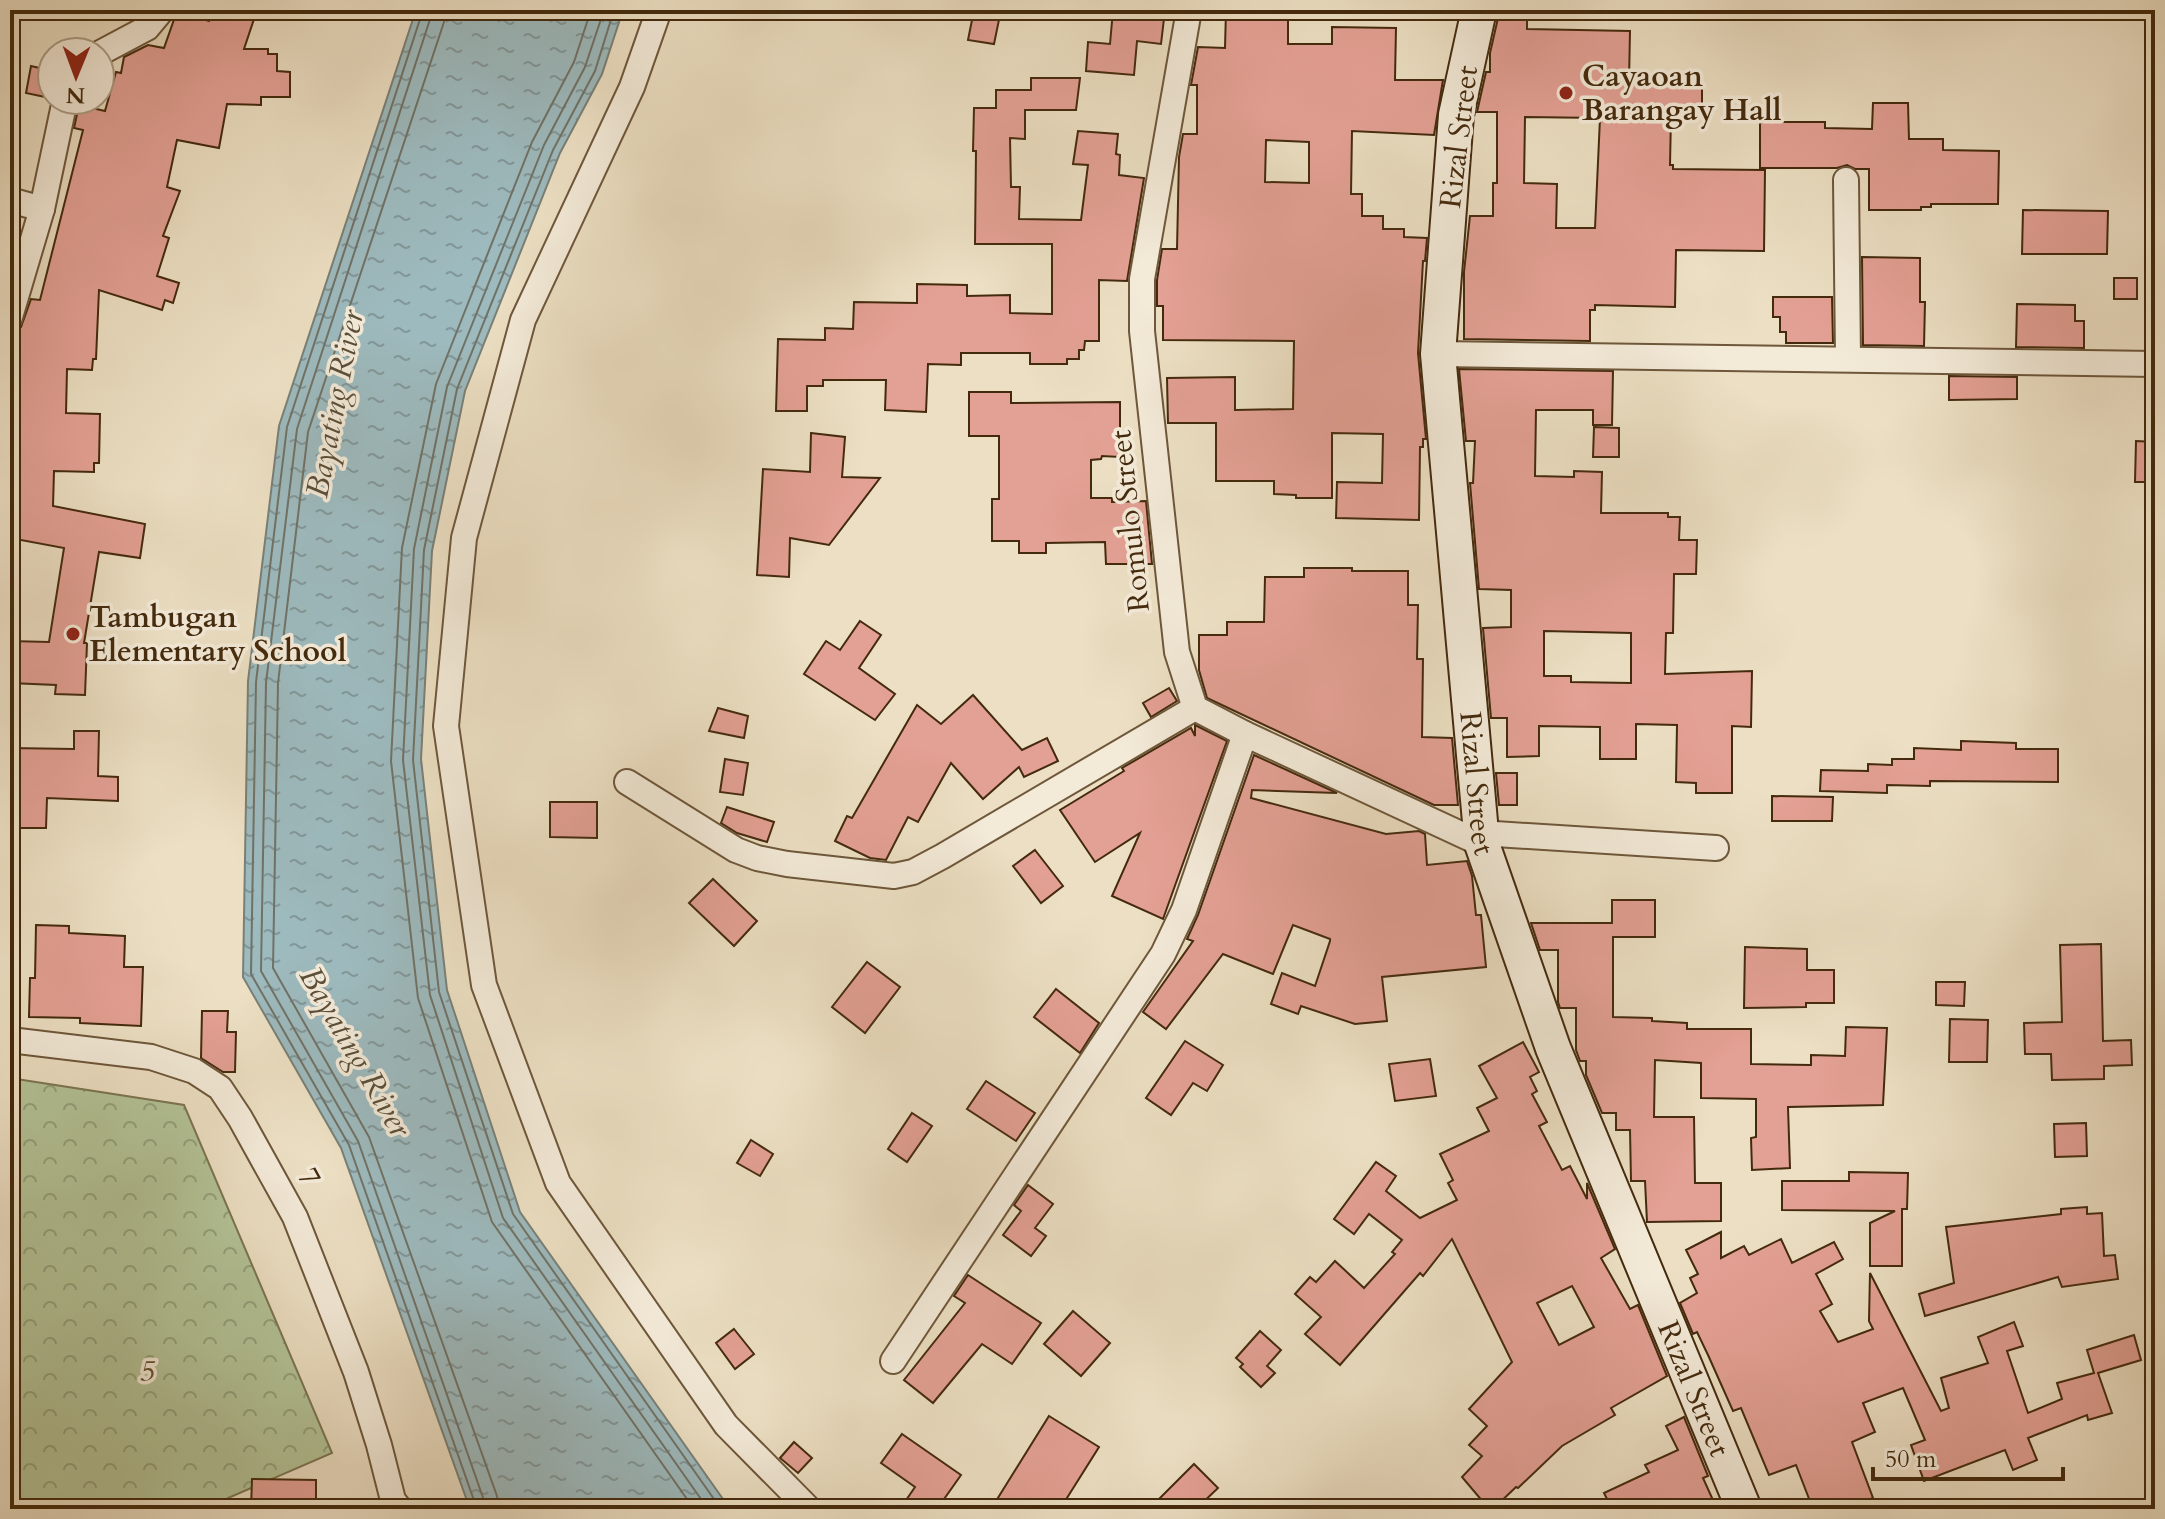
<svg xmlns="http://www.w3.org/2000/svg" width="2165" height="1519" viewBox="0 0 2165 1519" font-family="Cardo,serif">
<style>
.forest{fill:url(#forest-crowns);stroke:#7c7652;stroke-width:2}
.water{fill:url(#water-ripples);stroke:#798077;stroke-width:2}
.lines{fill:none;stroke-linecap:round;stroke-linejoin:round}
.shore{stroke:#707266;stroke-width:2}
.building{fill:#e3a094;stroke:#442a0d;stroke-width:2;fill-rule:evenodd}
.street-casing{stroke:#6e573a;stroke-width:28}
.secondary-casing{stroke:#442a0d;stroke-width:38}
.street{stroke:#f3ead8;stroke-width:24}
.secondary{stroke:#f3ead8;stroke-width:34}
.poi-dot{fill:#8f2418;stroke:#f3ead8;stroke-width:3}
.labels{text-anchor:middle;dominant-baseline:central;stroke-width:7;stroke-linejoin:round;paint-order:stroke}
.poi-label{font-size:30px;font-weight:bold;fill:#442a0d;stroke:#f3ead8;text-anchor:start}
.street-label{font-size:30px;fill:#442a0d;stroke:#f3ead8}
.park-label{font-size:30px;font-style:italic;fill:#605030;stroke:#f3ead8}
.water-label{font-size:32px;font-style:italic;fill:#5a4e39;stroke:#f3ead8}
</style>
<defs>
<pattern id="forest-crowns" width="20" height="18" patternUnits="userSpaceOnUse" patternTransform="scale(2)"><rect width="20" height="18" fill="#b3c397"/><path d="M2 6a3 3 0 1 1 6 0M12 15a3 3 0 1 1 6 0" fill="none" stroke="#939f7a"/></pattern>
<pattern id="water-ripples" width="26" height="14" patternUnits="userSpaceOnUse" patternTransform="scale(2)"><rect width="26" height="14" fill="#9dbabe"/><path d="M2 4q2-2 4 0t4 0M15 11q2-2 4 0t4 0" fill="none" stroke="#829799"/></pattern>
</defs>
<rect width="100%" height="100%" fill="#ecdfc3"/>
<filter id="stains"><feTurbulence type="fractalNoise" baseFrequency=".0025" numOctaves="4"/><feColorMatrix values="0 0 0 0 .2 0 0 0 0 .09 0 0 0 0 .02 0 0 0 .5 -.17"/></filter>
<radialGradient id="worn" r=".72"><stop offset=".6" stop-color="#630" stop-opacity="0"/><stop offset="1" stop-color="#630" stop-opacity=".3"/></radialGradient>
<!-- forest -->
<path class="forest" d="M10,1078L184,1105L332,1453L228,1498L232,1509H10Z"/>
<!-- water -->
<path class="water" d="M416,10H623L602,74L560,153L465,391L432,551L421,759L447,990L520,1212L730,1509H470L341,1148L243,977L248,681L279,426Z"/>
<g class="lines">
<!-- shore -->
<g class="shore">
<path d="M423,10L287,427L256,682L251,974L349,1145L477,1509"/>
<path d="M433,10L297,429L266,683L261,971L358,1141L487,1509"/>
<path d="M445,10L444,22L308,432L278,683L273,968L369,1137L497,1496L499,1509"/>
<path d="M591,10L574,62L532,142L436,384L402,548L391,761L418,998L492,1222L694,1509"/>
<path d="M604,10L585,67L544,145L447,387L414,549L403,760L430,995L503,1218L708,1509"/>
<path d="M614,10L595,71L553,150L457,389L424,550L413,760L439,992L513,1214L721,1509"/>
</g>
</g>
<!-- building -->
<g class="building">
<path d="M213,10H257L244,49H268V54H277V71L290,72V97H261V105L227,104L219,148L177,140L167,187L180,191L163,236L169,238L157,276L179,283L173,303L165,300L162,310L99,290L96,359H93L92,370L67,369L66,413L100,414L99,463H94V472L54,471L53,506L145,524L140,558L99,552L84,643H87L85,695L55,694L56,685L10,683V641L49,642L64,548L10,538V332L21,327L31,299L40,300L83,130L74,128L79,105L105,111L116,72L121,73L124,57L148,45L164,48L177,11L209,21Z"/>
<path d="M974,10H1001L994,44L968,40Z"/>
<path d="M1113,10H1165L1161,44L1137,41L1134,75L1086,71L1088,42L1110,44Z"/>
<path d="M1226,10L1288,13V44H1332V27L1396,28L1395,80H1443L1434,135L1352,131L1351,194H1362V216H1383V229H1404V237L1427,238L1425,261H1423L1418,353L1426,439H1423V447H1420L1419,520L1336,518L1337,482L1382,483L1383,434L1332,433V498H1296V495L1274,494V481H1216V423H1168L1167,378L1235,377V410L1293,409L1294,341L1163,340V306H1157V280L1162,249H1177L1179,157L1183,134H1197V85H1191L1198,47L1225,48ZM1266,140L1309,142V183L1265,182Z"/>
<path d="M1498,18H1527V29L1630,31L1629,82L1702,83V116H1671L1670,165H1673V169L1765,170L1764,251L1676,250L1675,307L1595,305V310H1590V341L1464,339V272L1470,216H1493V183H1497V112H1477L1486,72H1490V53ZM1525,117L1600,118L1595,228H1556L1557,184L1524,183Z"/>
<path d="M31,66L52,71L50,98L26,93Z"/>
<path d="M1031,78H1080L1076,110H1025V139L1010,138L1011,187H1020L1019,219L1081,220L1088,165L1073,164L1078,131L1118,134L1116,154L1120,155L1119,175L1144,178L1127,281L1099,280V341H1085L1084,350H1079V359H1067V364H1030V353H961V365L928,364L926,412L885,410L886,380H823V386H807V411H776L778,339L825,340V328L853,329L854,302L917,303V284L967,285V296L1010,295V313L1052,314V244H975L976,151H973L974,108H996V90H1031Z"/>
<path d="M1873,103H1908L1909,139H1943V150L1999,151L1998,204H1931V207H1921V210H1869V169H1855L1847,165L1837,168H1760V122H1825V128L1872,129Z"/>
<path d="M2023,210L2108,211L2107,254H2022Z"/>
<path d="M1862,257L1920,258V302H1925L1924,346L1863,345Z"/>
<rect x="2114" y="278" width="23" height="21"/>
<path d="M1773,297H1832L1833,343H1786V332H1780V317H1773Z"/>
<path d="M2017,304L2075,305V321H2084V348L2016,347Z"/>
<path d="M1459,369L1613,371L1612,425H1593V410H1536L1535,476L1574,477V471L1602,472L1601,513H1668V517H1680L1679,540H1697L1696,574H1674L1673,633H1666L1665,674L1752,671L1751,727L1732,726V793H1696V783L1676,782L1677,725L1636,724V759H1600V727L1539,726V756L1507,757V718H1491L1483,628L1511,627V590L1479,589L1470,483H1473L1475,441H1466ZM1544,631L1631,633V683L1571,682V676H1544Z"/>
<path d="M1949,376L2017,377V399L1949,400Z"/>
<path d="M969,392H1011V403L1120,402V457L1102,456L1101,459L1091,460V498H1112V502L1146,501L1152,564H1106L1105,542L1046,543V553H1019V541H992V499H999V436H969Z"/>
<path d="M1594,427L1619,428V457H1593Z"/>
<path d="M811,433L845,437L842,477L880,478L829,545L790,538L789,577L757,575L763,469L810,472Z"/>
<path d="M2136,441L2155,442V482H2135Z"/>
<path d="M1304,568H1352V571H1408V605H1418L1417,659H1423L1422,737L1452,738L1458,805H1434L1207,698L1199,670V635H1227V622H1264L1265,577H1304Z"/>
<path d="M860,621L881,635L859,668L895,694L875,720L804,674L826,641L840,650Z"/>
<path d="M1169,688L1177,701L1151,717L1143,703Z"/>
<path d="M973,695L1022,750L1047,738L1058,761L1024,777L1019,767L983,799L951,763L918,822L908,817L886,860L870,858L835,841L847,816L852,818L917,705L941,724Z"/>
<path d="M718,708L748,716L744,738L709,731Z"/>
<path d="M1195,725L1227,741L1163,919L1112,896L1140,833L1095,862L1060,810L1124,771L1122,768L1191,728L1195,736Z"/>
<path d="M74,731H99L98,776L118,777V801L47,798L46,828H18V824H10V748L74,749Z"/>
<path d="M1961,741L2016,743V749H2058V782L1930,781V786L1887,785V793L1820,791L1821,770L1868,771V764L1892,765V759H1914V748L1961,750Z"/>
<path d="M1254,755L1337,793L1252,790L1251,798L1386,834L1419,831L1425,834L1427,865L1467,861L1472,876L1476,915H1481L1486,967L1382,977L1387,1021L1355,1024L1301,1006L1298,1014L1271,1004L1282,973L1315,986L1330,941V939L1293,925L1273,974L1223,954L1166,1029L1143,1012L1193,941L1187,939L1198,915Z"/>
<path d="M725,759L748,763L743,795L720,792Z"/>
<path d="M1496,773H1517V805H1499Z"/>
<path d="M1772,796L1833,797L1832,821H1772Z"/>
<path d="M550,802H597V838L550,837Z"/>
<path d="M727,807L774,822L767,842L737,833L721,823Z"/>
<path d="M1035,850L1063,886L1041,903L1013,866Z"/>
<path d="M713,879L757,921L734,946L689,903Z"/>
<path d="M1612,900H1655V937H1613V1017L1652,1018V1021L1687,1023V1029H1751V1064L1811,1065V1055L1845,1056L1846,1027L1887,1028L1883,1105L1788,1107L1790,1168L1752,1170L1751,1138L1756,1137V1099L1701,1098V1063L1655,1060L1654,1117H1694L1695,1183H1721V1221L1647,1222L1645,1181H1631L1630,1130H1616V1113H1602L1586,1075V1061H1580L1576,1050V1008H1560L1558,1002V950H1540L1531,923H1612Z"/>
<path d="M36,925L69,926V933L125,936L124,967H143L141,1026L80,1023V1018L29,1017L30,978H35Z"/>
<path d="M2101,944L2103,1041L2131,1040L2132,1065L2104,1066V1079L2052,1080L2051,1054H2025L2024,1023L2062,1022L2060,945Z"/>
<path d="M1745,947L1807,949V970H1834V1003H1806V1007L1744,1008Z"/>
<path d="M867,962L900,987L865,1033L832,1007Z"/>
<path d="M1936,982H1965L1964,1006L1936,1005Z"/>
<path d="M1056,989L1099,1023L1080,1053L1034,1017Z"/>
<path d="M202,1011H228L227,1032H236L235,1072H223L201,1058Z"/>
<path d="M1950,1019L1988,1020L1987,1062H1949Z"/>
<path d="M1185,1041L1223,1065L1207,1091L1193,1083L1171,1115L1146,1098Z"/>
<path d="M1523,1042L1539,1072L1530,1077L1537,1091L1532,1094L1547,1122L1539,1126L1562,1170L1570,1166L1587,1199V1183L1615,1249L1601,1258L1630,1309L1638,1305L1667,1376L1611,1408L1615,1415L1562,1446L1518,1488L1516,1487L1493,1509H1489L1462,1477L1482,1456L1469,1445L1487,1426L1469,1409L1512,1362L1452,1239L1423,1276L1420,1273L1340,1365L1305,1334L1321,1317L1295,1294L1310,1277L1316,1282L1335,1261L1364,1288L1395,1254L1392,1252L1402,1240L1369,1214L1354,1234L1334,1219L1376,1162L1396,1176L1386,1191L1420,1218L1457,1200L1448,1183L1453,1180L1440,1154L1489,1131L1477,1108L1497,1098L1479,1066ZM1572,1286L1594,1327L1559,1345L1537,1303Z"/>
<path d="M1430,1059L1436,1096L1395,1101L1389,1064Z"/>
<path d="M986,1081L1035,1113L1016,1141L967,1109Z"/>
<path d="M912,1113L932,1126L907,1162L888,1149Z"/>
<path d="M2086,1123L2087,1156L2055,1157L2054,1124Z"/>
<path d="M751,1140L773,1154L760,1176L737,1163Z"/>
<path d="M1849,1172L1908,1173L1907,1209H1902V1266H1870V1223L1895,1211L1782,1210V1181H1849Z"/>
<path d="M1028,1185L1053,1204L1035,1228L1046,1236L1031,1256L1003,1235L1021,1211L1014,1205Z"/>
<path d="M2087,1207V1214L2102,1213L2104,1256L2115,1255L2118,1279L2062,1287L2058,1277L1925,1316L1919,1294L1954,1283L1946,1227L2061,1214V1209Z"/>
<path d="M1721,1232V1258L1744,1246L1749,1255L1781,1239L1792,1263L1834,1242L1843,1259L1816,1274L1832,1304L1820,1311L1838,1342L1873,1329L1869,1321L1870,1273L1941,1411L1949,1408L1941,1378L1988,1363L1978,1337L2014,1322L2023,1346L2007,1351L2028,1413L2062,1399L2057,1383L2094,1373L2087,1350L2134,1335L2141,1360L2098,1373L2112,1413L2088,1420L2087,1415L2028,1438L2037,1460L2013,1470L2005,1450L1924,1481L1911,1445L1925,1440L1903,1388L1863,1403L1875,1432L1852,1442L1873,1498L1844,1509H1813L1796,1465L1769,1475L1741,1408L1733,1411L1708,1355L1697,1332L1693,1334L1680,1303L1697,1293L1690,1278L1698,1274L1686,1250Z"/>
<path d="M968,1275L1041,1323L1012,1364L982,1344L933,1403L904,1380L965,1303L954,1296Z"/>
<path d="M1073,1311L1110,1343L1081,1376L1044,1344Z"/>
<path d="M734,1329L754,1354L735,1369L716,1343Z"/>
<path d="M1260,1331L1281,1350L1267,1366L1275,1373L1261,1387L1240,1367L1243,1364L1236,1358Z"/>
<path d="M1049,1416L1099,1447L1060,1509H991Z"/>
<path d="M1684,1417L1708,1476L1703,1478L1717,1509H1612L1604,1493L1649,1472L1645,1465L1678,1450L1666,1426Z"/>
<path d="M902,1434L961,1475L937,1509H900L915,1487L881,1463Z"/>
<path d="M794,1442L812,1458L798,1473L780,1458Z"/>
<path d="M1194,1464L1218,1488L1196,1509H1169L1159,1499Z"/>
<path d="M252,1479L316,1480V1509H251Z"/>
</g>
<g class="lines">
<!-- street casing -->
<g class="street-casing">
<g id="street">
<path d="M659,10L632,87L523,320L464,538L446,726L484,985L558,1183L726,1425L809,1509"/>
<path d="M1189,10L1142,279V331L1177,652L1195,708L1245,734L1482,844"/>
<path d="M100,53L147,28L162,10"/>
<path d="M1846,180L1848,357"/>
<path d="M10,200L42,209"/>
<path d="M10,317L42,209L65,100"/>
<path d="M1438,354L2155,364"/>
<path d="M627,782L736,850L757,858L787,864L894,876L913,872L943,856L1195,708"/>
<path d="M1480,833L1716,848"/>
<path d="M10,1040L151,1057L194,1071L220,1088L240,1118L295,1217L356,1372L379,1445L393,1500L400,1509"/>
<path d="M893,1361L1163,954L1184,910L1245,734"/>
</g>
</g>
<!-- secondary casing -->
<g class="secondary-casing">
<g id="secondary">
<path id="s1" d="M1479,10L1456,115L1438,354L1482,844L1553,1048L1744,1509"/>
</g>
</g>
<!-- street -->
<use href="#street" class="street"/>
<!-- secondary -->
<use href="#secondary" class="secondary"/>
</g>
<!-- markers -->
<g class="poi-dot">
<circle cx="1566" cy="93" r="8"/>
<circle cx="73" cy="634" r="8"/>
</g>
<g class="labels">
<!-- poi labels -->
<g class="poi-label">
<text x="1582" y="76">Cayaoan<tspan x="1582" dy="34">Barangay Hall</tspan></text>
<text x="89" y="617">Tambugan<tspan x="89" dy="34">Elementary School</tspan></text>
</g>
<!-- street labels -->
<g class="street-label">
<text transform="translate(1459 137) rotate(-83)">Rizal Street</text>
<text transform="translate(1130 521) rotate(-96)">Romulo Street</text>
<text stroke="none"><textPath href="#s1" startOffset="778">Rizal Street</textPath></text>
<text transform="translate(309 1177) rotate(61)">7</text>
<text stroke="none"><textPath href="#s1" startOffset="1424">Rizal Street</textPath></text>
</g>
<!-- park labels -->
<g class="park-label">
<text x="147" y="1371">5</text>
</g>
<!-- water labels -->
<g class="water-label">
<text transform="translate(335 404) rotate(-79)">Bayating River</text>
<text transform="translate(355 1052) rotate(60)">Bayating River</text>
</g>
</g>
<!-- margin -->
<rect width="2165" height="1519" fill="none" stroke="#ecdfc3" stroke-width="40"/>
<rect x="12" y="12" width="2141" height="1495" fill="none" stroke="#442a0d" stroke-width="4"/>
<rect x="20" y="20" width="2125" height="1479" fill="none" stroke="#442a0d" stroke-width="2"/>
<!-- north arrow -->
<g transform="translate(76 76) rotate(181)"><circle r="38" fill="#f3ead8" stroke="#ad9d87" stroke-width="2"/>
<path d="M0-6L14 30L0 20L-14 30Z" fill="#8f2418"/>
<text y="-12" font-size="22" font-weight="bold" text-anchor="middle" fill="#442a0d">N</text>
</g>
<!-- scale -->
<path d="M1873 1467v12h190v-12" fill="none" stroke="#442a0d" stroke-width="4"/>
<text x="1885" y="1467" font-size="24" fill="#442a0d" stroke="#f3ead8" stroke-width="6" paint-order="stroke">50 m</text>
<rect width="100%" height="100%" filter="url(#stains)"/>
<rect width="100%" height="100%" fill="url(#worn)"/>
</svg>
